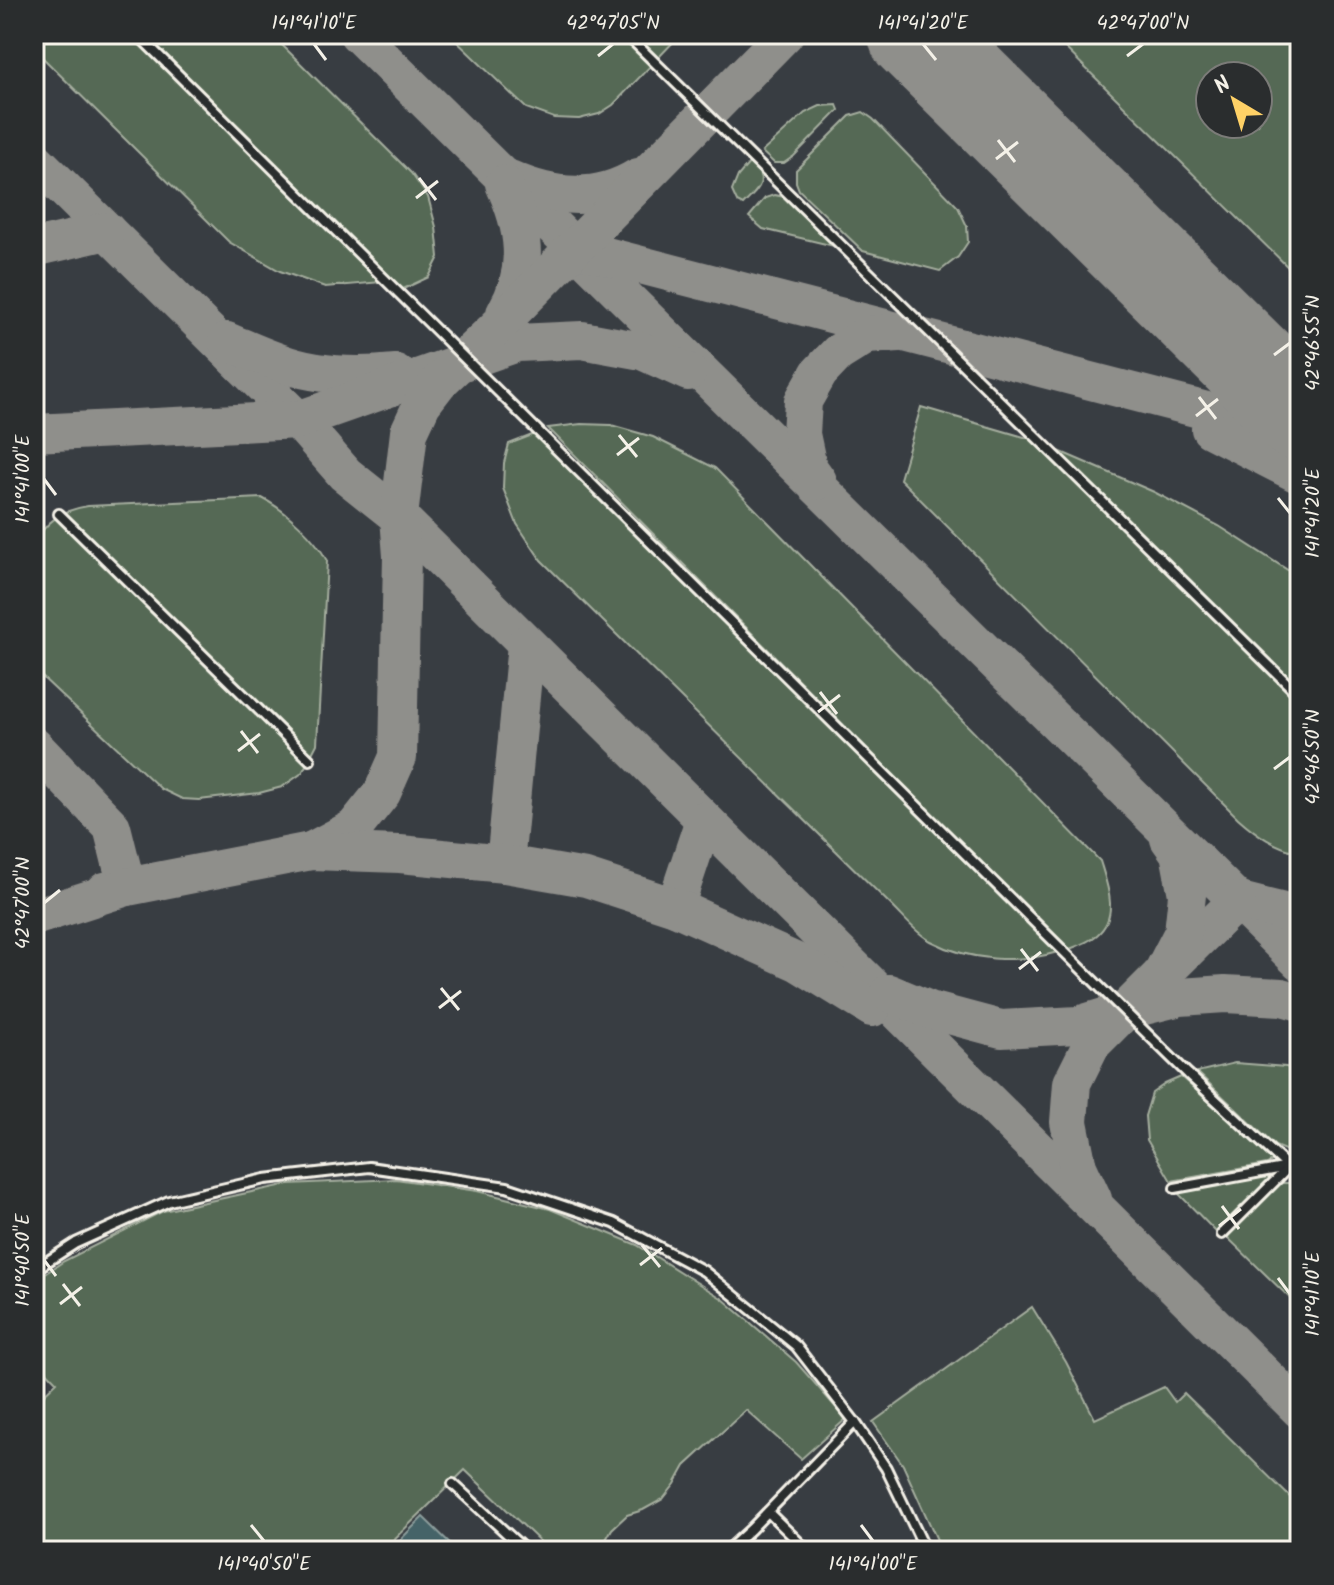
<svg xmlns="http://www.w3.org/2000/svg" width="1334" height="1585" viewBox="0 0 1334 1585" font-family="Kalam,sans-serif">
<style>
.built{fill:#393c42;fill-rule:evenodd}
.green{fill:#556954;stroke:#a4ad9e;stroke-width:2;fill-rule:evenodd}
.water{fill:#456367;stroke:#8b9c9b;stroke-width:2}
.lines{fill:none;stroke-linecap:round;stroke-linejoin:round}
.taxiway{stroke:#8f8f8b;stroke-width:38}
.runway{stroke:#8f8f8b;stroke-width:96}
.lane-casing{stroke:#f4f1e8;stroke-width:14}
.lane{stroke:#2a2d2e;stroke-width:8}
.ticks{fill:none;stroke:#f4f1e8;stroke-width:3}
.neatline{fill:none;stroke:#f4f1e8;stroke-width:3}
.ticks-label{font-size:20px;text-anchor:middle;fill:#f4f1e8}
</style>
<rect width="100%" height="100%" fill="#2a2d2e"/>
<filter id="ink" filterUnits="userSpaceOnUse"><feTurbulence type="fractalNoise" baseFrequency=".0125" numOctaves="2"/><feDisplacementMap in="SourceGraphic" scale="16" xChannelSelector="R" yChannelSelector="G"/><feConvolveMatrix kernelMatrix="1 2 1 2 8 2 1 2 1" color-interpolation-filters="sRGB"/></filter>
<g filter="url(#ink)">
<!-- built -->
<path class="built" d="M34,34H1300V1551H34ZM1210,76H1258V124H1210Z"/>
<!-- green -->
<g class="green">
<path d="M34,34H132L382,282L325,287L280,271L229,242L34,49Z"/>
<path d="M144,34H271L411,173L428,197L436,227L439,257L429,277L401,290Z"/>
<path d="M449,34H681L613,105L599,114L579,119L554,118L526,108Z"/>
<path d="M1051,34H1300V279ZM1210,76H1258V124H1210Z"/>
<path d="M837,105L839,110L794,156L784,163H774L762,152L805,113L820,106Z"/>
<path d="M863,112L873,119L958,207L967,226L968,242L958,257L940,271L863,251L799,190L796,182V170L850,116Z"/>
<path d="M750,162C771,181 758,189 743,205L737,202L732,191L738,176Z"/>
<path d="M774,195L785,197L834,246L763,229L749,217L765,198Z"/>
<path d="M921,407L1031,439L1154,492L1219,526L1300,578V853C1275,847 1257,835 1238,818L900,479Z"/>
<path d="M581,424L611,425L653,437L715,468L1100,861C1107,884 1120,916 1097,935C1089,942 1078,946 1067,950L548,428Z"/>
<path d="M535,434L1058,952C1017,964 969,961 931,941C917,934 905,919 894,908L541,560L517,524L503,488L504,463L509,444Z"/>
<path d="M262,498C285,510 316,538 327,561L317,744L302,773L282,787L259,793L199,800L182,799L161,789L39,674L34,667V544C46,521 62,510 88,506Z"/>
<path d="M1235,1063L1286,1067L1300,1071V1145L1287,1151L1275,1146L1197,1072Z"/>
<path d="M1181,1077L1266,1152L1272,1161L1267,1164L1171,1181L1147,1140L1145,1116L1152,1093L1165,1084Z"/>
<path d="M1274,1175L1217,1233L1177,1192Z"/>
<path d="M396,1179L477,1191L550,1209L637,1245L723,1299L796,1362L846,1419L801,1459L746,1410L685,1466L675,1484L663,1499L643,1510L627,1515L612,1529L604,1543L602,1551H550L465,1470L382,1551H34V1404L57,1382L34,1358V1281L64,1261L163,1211L289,1184Z"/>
<path d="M1281,1183H1293L1300,1186V1308L1226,1236L1270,1190Z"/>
<path d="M1032,1307L1066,1362L1095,1419L1164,1387L1175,1402L1184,1393L1300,1507V1551H942L903,1465L873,1422Z"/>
</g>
<!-- water -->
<path class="water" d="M423,1517L458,1551H389Z"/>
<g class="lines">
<!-- taxiway -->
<g class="taxiway">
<path d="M358,34L1300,962"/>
<path d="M34,159L298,420L345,474L399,517L1300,1410"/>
<path d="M510,179C552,198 596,203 638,177"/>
<path d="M504,184C524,227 531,270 505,313"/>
<path d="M34,248L107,231"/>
<path d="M575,248L1300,435"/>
<path d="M227,341C244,348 261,356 279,362C315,376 357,377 396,373"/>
<path d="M1210,429L1300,475"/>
<path d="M34,433L298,420L517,343L582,340L642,351L688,372"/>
<path d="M818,481L808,467L801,434L803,401L819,373L838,353L867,335L899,333"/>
<path d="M34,746L112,827L127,887L105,891"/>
<path d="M311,851L354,828L382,793L398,757L402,556L399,517L409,432L422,404L439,382L494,330L785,34"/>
<path d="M505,864L526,644"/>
<path d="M1240,901L1300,916"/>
<path d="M675,907L704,820"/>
<path d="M34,917L127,887L311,851L400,854L505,864L586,878L675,907L799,963L872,1008"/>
<path d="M1174,963L1237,901"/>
<path d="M889,993L930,1010L1001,1029L1078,1025L1124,1011L1180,997L1225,994L1282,997L1300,1002"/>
<path d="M1093,1199L1078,1167L1069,1122L1072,1083L1091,1045L1161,975L1183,932L1187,895L1179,853L1169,839"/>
</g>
<!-- runway -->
<path class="runway" d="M916,34L1300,413"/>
<!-- lane casing -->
<g class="lane-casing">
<g id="lane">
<path d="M137,34L1124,1011L1188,1074L1300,1178"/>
<path d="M626,34L1300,696"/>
<path d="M59,514L310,760"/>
<path d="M1175,1188L1289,1167"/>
<path d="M1222,1234L1300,1156"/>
<path d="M34,1270L76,1243L169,1201L265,1179L369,1167L507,1187L614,1223L704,1271L796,1346L855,1422"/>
<path d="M453,1484L526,1551"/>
<path d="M768,1512L808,1551"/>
<path d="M727,1551L751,1529L855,1422L886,1468L926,1551"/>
</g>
</g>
<!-- lane -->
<use href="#lane" class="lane"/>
</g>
</g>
<!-- ticks -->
<path class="ticks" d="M314,44L326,60M923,44L936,60M598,56L613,44M1127,56L1143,44M998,140L1015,162M996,159L1018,142M419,178L436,200M416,198L438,181M1274,355L1290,343M1199,397L1216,419M1196,416L1218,399M619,435L637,457M617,455L639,438M44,479L56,495M1278,498L1290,513M820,692L837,714M818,712L840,695M241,731L258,753M238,751L260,734M1274,769L1290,757M44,903L60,890M1021,949L1038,971M1019,969L1041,952M441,988L459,1010M439,1008L461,991M1222,1206L1239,1229M1219,1226L1241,1209M642,1245L660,1267M44,1260L56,1276M640,1265L662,1248M1278,1278L1290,1294M63,1284L80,1306M60,1304L82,1287M251,1525L264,1541M861,1525L873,1541"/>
<!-- margin -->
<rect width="1334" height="1585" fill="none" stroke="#2a2d2e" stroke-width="88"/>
<!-- north arrow -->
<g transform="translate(1234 100) rotate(322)"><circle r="38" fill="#2a2d2e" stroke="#7b7b78" stroke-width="2"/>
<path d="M0-6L14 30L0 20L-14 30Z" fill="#ffd166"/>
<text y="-12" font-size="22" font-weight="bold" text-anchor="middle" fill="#f4f1e8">N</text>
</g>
<rect x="44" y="44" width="1246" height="1497" class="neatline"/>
<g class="ticks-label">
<text x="314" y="29">141°41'10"E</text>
<text x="613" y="29">42°47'05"N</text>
<text x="923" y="29">141°41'20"E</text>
<text x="1143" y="29">42°47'00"N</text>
<text transform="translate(1312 343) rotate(-90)" y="7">42°46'55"N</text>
<text transform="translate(22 479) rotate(-90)" y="7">141°41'00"E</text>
<text transform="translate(1312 513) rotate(-90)" y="7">141°41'20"E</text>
<text transform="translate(1312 757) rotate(-90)" y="7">42°46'50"N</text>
<text transform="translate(22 903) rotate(-90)" y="7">42°47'00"N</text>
<text transform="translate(22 1260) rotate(-90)" y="7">141°40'50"E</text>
<text transform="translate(1312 1294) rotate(-90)" y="7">141°41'10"E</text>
<text x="264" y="1570">141°40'50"E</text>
<text x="873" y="1570">141°41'00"E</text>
</g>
</svg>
